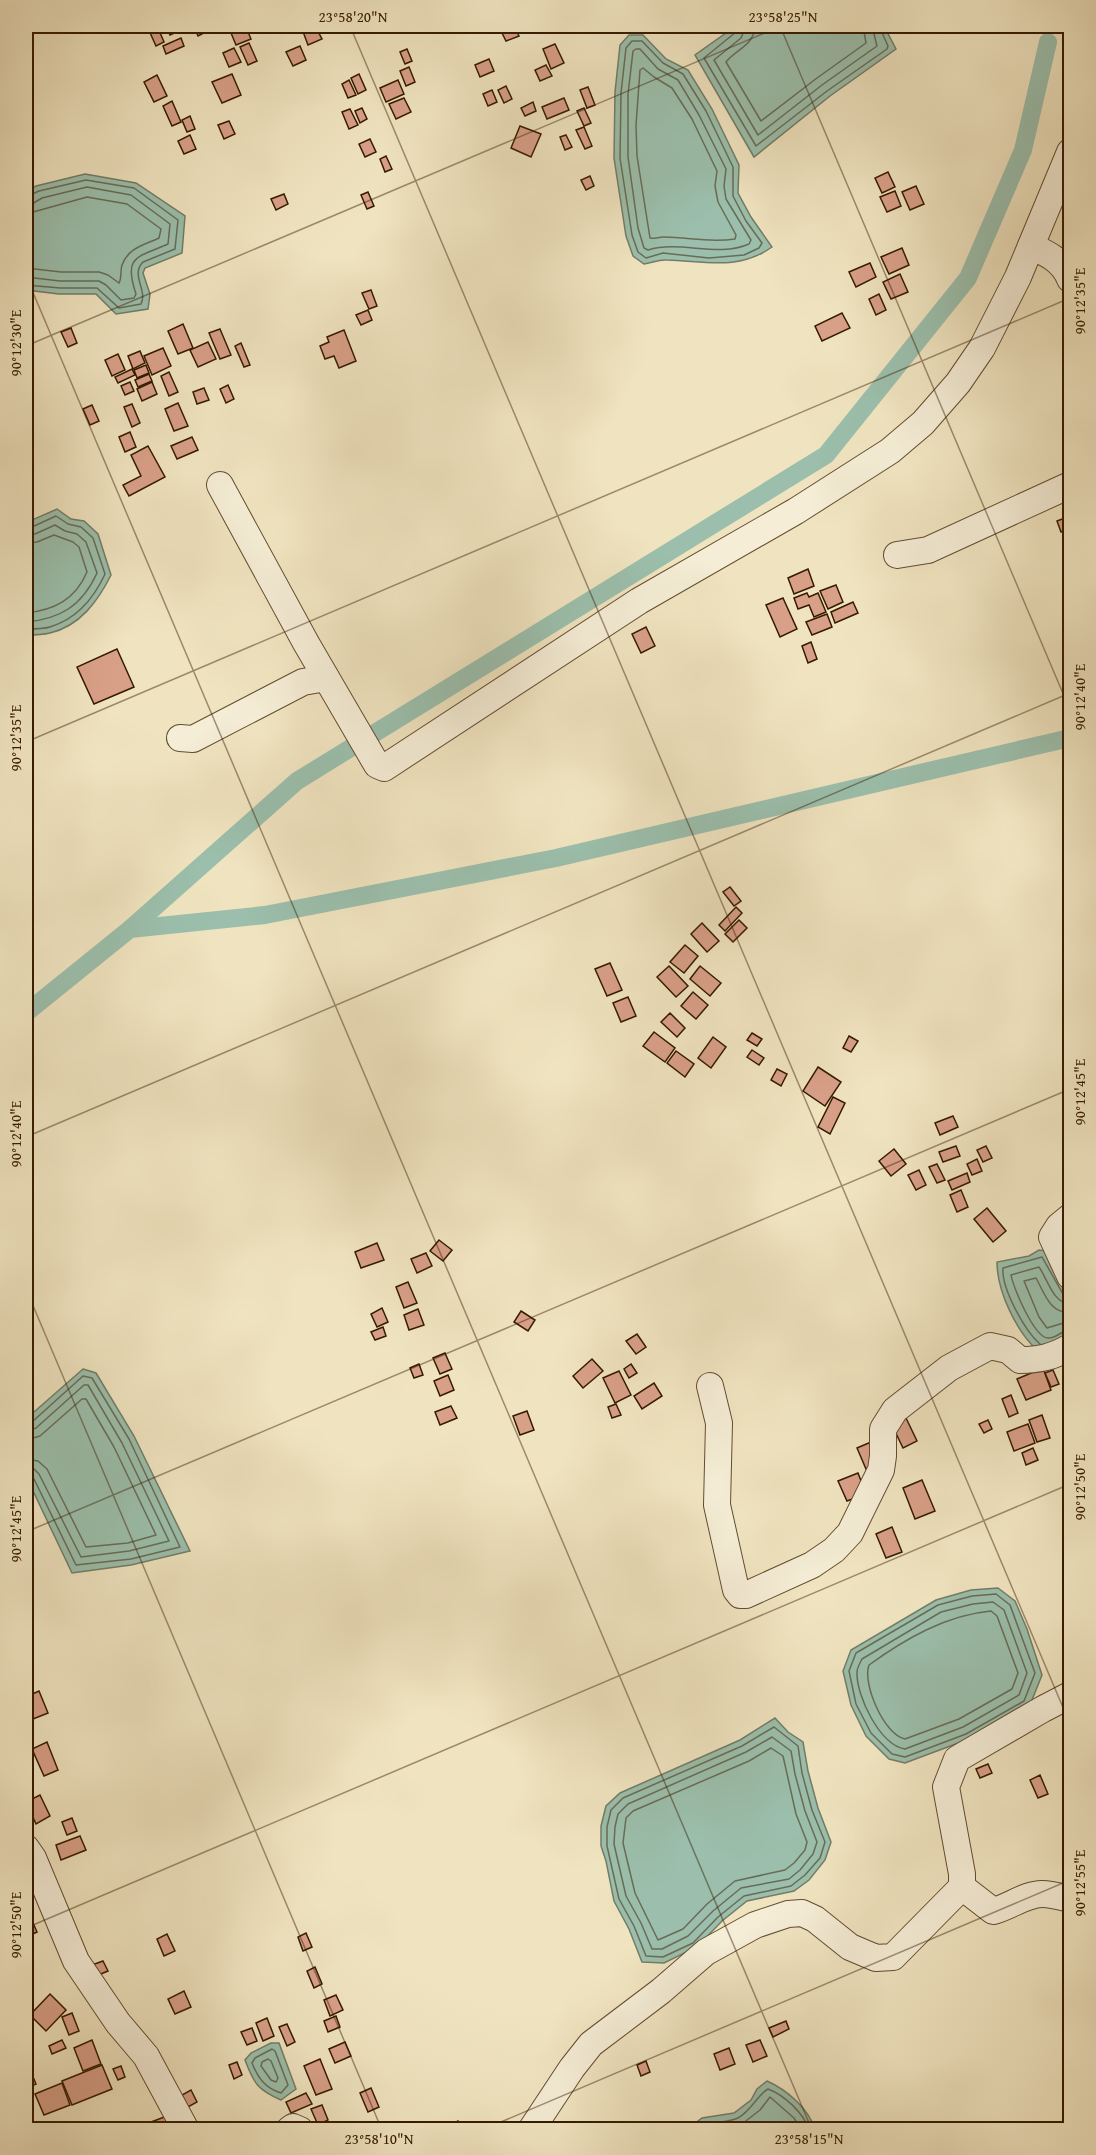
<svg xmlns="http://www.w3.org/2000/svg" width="1096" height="2155" viewBox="0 0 1096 2155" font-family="'Gentium Book Plus',serif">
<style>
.water{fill:#9bbfac;stroke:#727d67;stroke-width:1.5}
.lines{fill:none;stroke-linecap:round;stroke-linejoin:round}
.shore{stroke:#686c56;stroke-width:1.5}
.canal{stroke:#9bbfac;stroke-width:18}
.building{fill:#d9a088;stroke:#351a00;stroke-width:1.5}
.minor-casing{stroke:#644c30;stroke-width:28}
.minor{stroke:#f5edd6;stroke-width:26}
.ticks{fill:none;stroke:#351a00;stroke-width:1.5;stroke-opacity:0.45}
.neatline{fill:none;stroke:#351a00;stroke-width:2}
.ticks-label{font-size:15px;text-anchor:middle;fill:#351a00}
</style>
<rect width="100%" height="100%" fill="#f0e4c0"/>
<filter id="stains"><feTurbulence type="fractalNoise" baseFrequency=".00333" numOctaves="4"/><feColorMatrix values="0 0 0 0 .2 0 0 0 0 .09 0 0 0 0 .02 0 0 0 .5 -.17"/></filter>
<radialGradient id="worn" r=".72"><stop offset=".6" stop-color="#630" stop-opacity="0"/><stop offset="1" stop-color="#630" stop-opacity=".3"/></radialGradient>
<!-- water -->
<g class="water">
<path d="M736,26H884L896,49L830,96L754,157L695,55Z"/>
<path d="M629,35H643L666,59L688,70L712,109L739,165L738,193L751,217L772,247C738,271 705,261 667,260C659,259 652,263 644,264L633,256L626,236L614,158L615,92L620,45Z"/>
<path d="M85,174L136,183L185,216L182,253L145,268L143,273L150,294L148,309L116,314L96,294H59L26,290V193L36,186Z"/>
<path d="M57,509L71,519L84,521L98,534L111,575C98,601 80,626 50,633C42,635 33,635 26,635V518L30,521Z"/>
<path d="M1039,1250L1047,1251L1070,1295V1342L1038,1351C1016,1331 997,1291 997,1262L1029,1256Z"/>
<path d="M83,1369L96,1373L134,1436L190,1551L131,1565L72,1573L26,1476V1419Z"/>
<path d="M998,1588L1015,1601L1027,1629L1042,1675L1030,1705L969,1739L905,1763L889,1759L866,1736L851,1705L843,1671L851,1650L936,1600L971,1590Z"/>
<path d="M775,1718L788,1732L803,1742L808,1771L818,1808L831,1842L825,1860L809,1880L794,1891L747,1901L722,1921L697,1947L664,1963L642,1962L629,1929L614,1901L606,1861L601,1846V1826L606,1806L620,1793L740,1740Z"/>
<path d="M271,2043H279L296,2089L281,2100C258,2090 254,2084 245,2060L251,2053Z"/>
<path d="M767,2081C787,2090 808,2108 815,2129H688L702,2118L734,2113L751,2100L757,2089Z"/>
</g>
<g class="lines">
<!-- shore -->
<g class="shore">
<path d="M738,26L736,32L704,58L756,146L827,91L887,49L888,46L879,26"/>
<path d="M746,26L741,38L714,60L758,135L822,85L877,46L872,26"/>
<path d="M755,26C754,46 736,49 726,62L761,121L817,78L866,43L863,26"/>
<path d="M632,41H642L663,63L683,74L706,111L733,167V196L746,221L762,243L759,248L744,255L709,258L663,253L646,258L638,252L632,235L620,158L621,93L626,48Z"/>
<path d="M636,49H640L658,69L678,80L699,115L726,169L724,186L726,199L751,240L749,244C717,258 681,240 648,250L644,248L638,228L628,157V94L633,51Z"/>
<path d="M643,68L654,77L672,88L692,119L717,171L715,186L718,202L736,235L735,239C707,243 689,237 664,237C658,237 655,239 650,238L637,156L636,125L640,70Z"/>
<path d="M26,197L39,191L86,180L134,188L178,220L175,249L143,262C130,275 148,290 141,304L119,308L97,288H60L26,285"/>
<path d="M26,205L32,204L42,198L87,187L131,195L170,224L168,244C137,258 123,255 136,294L134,298L121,300L106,285L99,281H60L26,277"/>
<path d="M26,214L87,197L127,204L161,229L159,238C144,245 128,248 122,265C120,271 122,278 119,283L108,275L99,272H61L26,268"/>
<path d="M26,525L32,527L56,516L68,524L81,527L93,538L105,574C94,598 76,619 50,627C43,629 33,629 26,629"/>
<path d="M26,534H35L55,525L65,531L77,534L86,542L97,573C82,606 60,619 26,622"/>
<path d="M26,543L37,542L54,535L73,542L79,547L87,572C75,600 54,610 26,613"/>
<path d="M1070,1304C1053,1303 1048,1280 1039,1267L1011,1275C1013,1287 1035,1340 1049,1338C1057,1338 1062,1330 1070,1330"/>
<path d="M1070,1313C1049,1312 1045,1294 1036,1278L1024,1281L1039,1317L1047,1328L1070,1321"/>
<path d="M1040,1344C1025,1331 1001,1288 1003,1268L1042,1257L1063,1294L1070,1297"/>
<path d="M26,1423L32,1422L83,1376L92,1378L129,1439L180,1547L131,1559L76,1565L34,1479L26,1475"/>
<path d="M26,1431L36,1428L84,1385H88L122,1443L169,1541L129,1551L81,1557L39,1474L34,1469L26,1468"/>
<path d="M26,1440L40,1436L82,1399H86L114,1447L156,1535L128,1543L86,1547L47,1469L38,1461L26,1459"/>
<path d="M996,1594L1010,1605L1035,1673L1024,1701L966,1734L905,1757L892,1754L871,1733L856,1704L849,1671L856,1653L938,1605L972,1596Z"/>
<path d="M993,1602L1004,1610L1027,1673L1019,1695L963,1727L905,1749C880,1745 856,1696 857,1672C857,1668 860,1663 862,1659L941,1612L973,1604Z"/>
<path d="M991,1611L997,1616L1018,1673L1012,1689L959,1719L905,1739C884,1735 862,1683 869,1665C905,1639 946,1615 991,1611Z"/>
<path d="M774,1727L798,1746L802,1773L812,1810L825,1842L820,1858L805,1875L791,1886L744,1896L718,1917L693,1943L663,1957L646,1956L634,1926L619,1899L607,1846V1827L611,1810L623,1798L742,1746Z"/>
<path d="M772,1737L791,1751L795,1774L805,1811L817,1842L813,1854L800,1870L789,1879L741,1888L713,1911L688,1936L662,1949H652L641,1923L626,1896L614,1844L615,1827L618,1814L628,1804L746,1752Z"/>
<path d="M771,1748L783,1756L796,1814L807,1842L805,1850L794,1863L785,1870L735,1881L707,1904L683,1929L658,1940L635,1893L623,1843L626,1818L633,1811L749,1761Z"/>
<path d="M272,2049L275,2051L288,2085L281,2093C265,2088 258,2078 252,2063L255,2058Z"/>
<path d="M268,2059L271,2061L278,2078L276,2082L271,2080L261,2066L262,2062Z"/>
<path d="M697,2130C709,2120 724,2124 738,2118C752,2110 757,2095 768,2089C784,2095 804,2113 809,2130"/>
<path d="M720,2130L742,2124L760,2110L770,2097L794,2118L801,2130"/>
</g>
<!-- canal -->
<g class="canal">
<path d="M130,929L297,781L826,455L968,278L1023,150L1048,42"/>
<path d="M26,1013L130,929L265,915L556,858L1070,738"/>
</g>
</g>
<!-- building -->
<g class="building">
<path d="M147,26H157L164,42L156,46Z"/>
<path d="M166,26H190L170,35Z"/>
<path d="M194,26H205L208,31L198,36Z"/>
<path d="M311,26H315L322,39L308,45L302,29Z"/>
<path d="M246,27L251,39L236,45L231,33Z"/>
<path d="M515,28L519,36L506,41L502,33Z"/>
<path d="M181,38L184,46L166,54L163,46Z"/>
<path d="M249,43L257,61L248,65L240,47Z"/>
<path d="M555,44L564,63L551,69L543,49Z"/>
<path d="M300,46L306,60L293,66L286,52Z"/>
<path d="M234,48L241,62L229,67L223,53Z"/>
<path d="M407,49L412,61L405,64L400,52Z"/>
<path d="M489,59L494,71L480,77L475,65Z"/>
<path d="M546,65L552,76L540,81L535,70Z"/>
<path d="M409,67L415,82L406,86L400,71Z"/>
<path d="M232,74L241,95L222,103L212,82Z"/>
<path d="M359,74L366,90L358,94L351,78Z"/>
<path d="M157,75L167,96L154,102L144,82Z"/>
<path d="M349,80L356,95L348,98L342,84Z"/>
<path d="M398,80L404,94L386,102L380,88Z"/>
<path d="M506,86L512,99L504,103L498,90Z"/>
<path d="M588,87L595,105L587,108L580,90Z"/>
<path d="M492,90L497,102L488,106L483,94Z"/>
<path d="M404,98L411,112L396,119L389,104Z"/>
<path d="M564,98L569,110L547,119L542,107Z"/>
<path d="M172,101L181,122L172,126L163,106Z"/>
<path d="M533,102L536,111L525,116L521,108Z"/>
<path d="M362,108L367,119L360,123L355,111Z"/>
<path d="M584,108L591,123L584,126L577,111Z"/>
<path d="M350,109L358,125L349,129L342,112Z"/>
<path d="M190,116L195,129L187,132L182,120Z"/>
<path d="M229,121L235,134L224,139L218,125Z"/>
<path d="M520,126L541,134L531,157L511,148Z"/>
<path d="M584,127L592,146L585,149L576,130Z"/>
<path d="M190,135L196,149L184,154L178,141Z"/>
<path d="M566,135L572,147L565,150L560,137Z"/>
<path d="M370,139L376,152L365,157L359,144Z"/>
<path d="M386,156L392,169L385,172L380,159Z"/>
<path d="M888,172L895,187L882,193L875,178Z"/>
<path d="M590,176L594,186L586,190L581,180Z"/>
<path d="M916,186L924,204L910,210L902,192Z"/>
<path d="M895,191L901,206L887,212L880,197Z"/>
<path d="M368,192L374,206L367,209L361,195Z"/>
<path d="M284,194L288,204L276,210L271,199Z"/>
<path d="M902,248L909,265L889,274L881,257Z"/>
<path d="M870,263L876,277L856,287L849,272Z"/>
<path d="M900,274L908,292L891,299L883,282Z"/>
<path d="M371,290L377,306L369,309L362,293Z"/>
<path d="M879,294L886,310L876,315L869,299Z"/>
<path d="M368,310L372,320L361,325L356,315Z"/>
<path d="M842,313L850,328L822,341L815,326Z"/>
<path d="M183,324L193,348L178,354L168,331Z"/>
<path d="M71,328L77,343L68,347L61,332Z"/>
<path d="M220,329L231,355L220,359L209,333Z"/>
<path d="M344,330L356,361L339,368L334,356L325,359L320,346L329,342L327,337Z"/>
<path d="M208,342L216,359L198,367L190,350Z"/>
<path d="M241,343L250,365L244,367L235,346Z"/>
<path d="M163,348L171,366L152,375L144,356Z"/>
<path d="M140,351L145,363L133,369L128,356Z"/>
<path d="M118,354L125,370L112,376L105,360Z"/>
<path d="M146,365L149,373L137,378L134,370Z"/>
<path d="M132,369L135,375L118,383L115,377Z"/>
<path d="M169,372L178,392L169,396L161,376Z"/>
<path d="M149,374L152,381L138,387L135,380Z"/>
<path d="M130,382L134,391L125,395L121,386Z"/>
<path d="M152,382L157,394L142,401L137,389Z"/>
<path d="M228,385L234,399L226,403L220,389Z"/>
<path d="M204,388L209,400L197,404L193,392Z"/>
<path d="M178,403L188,426L174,431L165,409Z"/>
<path d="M132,404L140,423L132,427L124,407Z"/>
<path d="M92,405L99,421L90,425L83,409Z"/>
<path d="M130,432L136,447L125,452L119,437Z"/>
<path d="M192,437L198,450L177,459L171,446Z"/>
<path d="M148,446L165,477L129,496L123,485L141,476L131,455Z"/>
<path d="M1070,516V528L1061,532L1057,521Z"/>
<path d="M808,569L814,586L794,594L788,578Z"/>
<path d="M836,585L843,602L828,609L820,591Z"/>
<path d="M807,593L809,597L818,593L826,612L814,617L809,605L798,609L794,598Z"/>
<path d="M783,598L797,629L780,637L766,605Z"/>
<path d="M853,602L858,613L835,623L831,612Z"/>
<path d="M827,614L832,627L812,635L806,622Z"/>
<path d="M646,627L655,646L641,653L632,634Z"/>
<path d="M811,642L817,659L808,663L802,646Z"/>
<path d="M117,649L134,687L94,704L77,667Z"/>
<path d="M730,887L741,901L734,906L723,892Z"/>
<path d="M736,907L742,913L725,931L719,925Z"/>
<path d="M739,920L747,928L733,942L725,934Z"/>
<path d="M702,923L719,941L707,952L691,934Z"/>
<path d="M685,945L698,956L684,973L670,962Z"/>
<path d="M610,963L622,990L607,996L595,969Z"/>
<path d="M669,966L688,986L676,997L657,977Z"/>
<path d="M700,966L721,983L710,996L690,979Z"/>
<path d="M693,992L708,1005L696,1019L681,1006Z"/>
<path d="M628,997L636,1016L621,1022L613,1003Z"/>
<path d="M670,1013L685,1028L677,1037L661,1022Z"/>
<path d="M654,1032L675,1048L665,1062L643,1046Z"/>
<path d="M752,1033L762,1039L757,1046L747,1040Z"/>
<path d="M849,1036L858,1041L851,1052L843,1048Z"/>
<path d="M713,1037L726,1047L711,1068L698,1058Z"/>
<path d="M752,1050L764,1058L759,1065L747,1057Z"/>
<path d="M676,1051L694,1064L685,1077L667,1063Z"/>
<path d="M818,1067L841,1082L825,1106L803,1091Z"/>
<path d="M777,1069L787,1074L781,1086L771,1080Z"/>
<path d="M833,1097L845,1103L830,1134L818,1127Z"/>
<path d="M953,1116L958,1127L940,1135L935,1123Z"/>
<path d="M956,1146L960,1156L943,1162L939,1152Z"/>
<path d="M986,1146L992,1158L983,1162L977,1150Z"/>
<path d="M894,1149L906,1164L891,1176L879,1161Z"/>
<path d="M977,1159L982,1171L972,1175L967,1164Z"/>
<path d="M937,1164L945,1180L937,1183L929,1167Z"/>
<path d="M919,1170L926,1185L916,1190L908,1175Z"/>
<path d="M967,1173L970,1182L952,1190L948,1181Z"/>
<path d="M961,1190L968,1207L957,1212L950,1195Z"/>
<path d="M987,1208L1006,1231L993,1242L974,1219Z"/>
<path d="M439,1240L452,1250L443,1261L430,1251Z"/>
<path d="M377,1243L384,1260L361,1268L355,1252Z"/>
<path d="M426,1253L432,1266L417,1273L411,1259Z"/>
<path d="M408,1282L417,1303L404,1308L396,1287Z"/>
<path d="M382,1308L388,1322L377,1327L371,1314Z"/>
<path d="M418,1309L424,1325L409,1330L404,1315Z"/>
<path d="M521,1311L535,1320L528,1331L514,1322Z"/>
<path d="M383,1327L386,1336L375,1340L371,1332Z"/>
<path d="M637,1334L646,1347L636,1354L626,1341Z"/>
<path d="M445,1353L452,1369L440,1374L433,1358Z"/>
<path d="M592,1359L603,1371L583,1388L573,1376Z"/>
<path d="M419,1364L423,1375L414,1378L410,1368Z"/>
<path d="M631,1364L637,1373L629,1378L624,1369Z"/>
<path d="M1043,1368L1051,1390L1026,1400L1017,1379Z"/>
<path d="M1053,1370L1059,1384L1051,1387L1045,1373Z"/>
<path d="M619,1371L631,1395L615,1403L603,1378Z"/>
<path d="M448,1375L454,1390L440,1396L434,1381Z"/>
<path d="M654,1383L662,1396L642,1409L634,1396Z"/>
<path d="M1011,1395L1018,1413L1009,1417L1002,1399Z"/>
<path d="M616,1404L621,1415L612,1418L608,1407Z"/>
<path d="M451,1406L457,1418L440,1425L435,1412Z"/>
<path d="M527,1411L534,1430L520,1435L513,1416Z"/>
<path d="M1042,1415L1050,1438L1037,1442L1029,1420Z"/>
<path d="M906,1418L917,1441L903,1448L892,1425Z"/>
<path d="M988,1420L992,1429L984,1433L979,1424Z"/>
<path d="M1028,1424L1035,1443L1014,1451L1007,1432Z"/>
<path d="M871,1442L880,1463L866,1469L857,1448Z"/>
<path d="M1033,1448L1038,1460L1026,1465L1022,1453Z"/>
<path d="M858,1473L866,1494L847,1501L838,1481Z"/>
<path d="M922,1480L935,1511L915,1519L903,1488Z"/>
<path d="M892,1527L902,1552L886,1558L876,1534Z"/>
<path d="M39,1691L48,1713L33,1719L26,1697Z"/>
<path d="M47,1742L58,1770L44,1776L32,1749Z"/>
<path d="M988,1764L992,1773L980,1778L976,1769Z"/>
<path d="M1040,1775L1048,1794L1038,1798L1030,1780Z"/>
<path d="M40,1795L50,1816L36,1824L26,1802Z"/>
<path d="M72,1818L77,1831L67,1835L62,1822Z"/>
<path d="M80,1836L86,1850L61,1860L56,1845Z"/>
<path d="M30,1916L37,1932L26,1937V1918Z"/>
<path d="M306,1933L312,1947L303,1951L298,1937Z"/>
<path d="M167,1934L175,1951L164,1956L157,1939Z"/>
<path d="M103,1961L108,1971L96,1976L92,1965Z"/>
<path d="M315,1967L322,1984L314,1988L307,1971Z"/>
<path d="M184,1991L191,2007L175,2014L168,1999Z"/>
<path d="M50,1994L66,2010L46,2031L30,2015Z"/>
<path d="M336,1995L343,2010L330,2016L324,2000Z"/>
<path d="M72,2013L79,2031L69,2035L62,2017Z"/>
<path d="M336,2016L340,2027L328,2032L324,2021Z"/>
<path d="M267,2018L274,2036L263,2041L256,2023Z"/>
<path d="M786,2021L789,2029L773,2037L769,2028Z"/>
<path d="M287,2024L295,2042L287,2046L279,2027Z"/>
<path d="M252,2028L257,2041L247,2045L241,2032Z"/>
<path d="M62,2040L66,2048L52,2054L49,2046Z"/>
<path d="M92,2040L101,2064L83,2071L74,2048Z"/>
<path d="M760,2040L767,2056L753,2062L746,2045Z"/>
<path d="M345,2042L351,2056L335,2063L329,2049Z"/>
<path d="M729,2048L735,2064L720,2070L714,2054Z"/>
<path d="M320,2059L332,2089L316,2095L304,2066Z"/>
<path d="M646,2061L650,2072L641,2076L637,2065Z"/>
<path d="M237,2062L242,2075L234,2079L229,2065Z"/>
<path d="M102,2065L112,2089L72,2105L62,2081Z"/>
<path d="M121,2066L125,2077L118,2080L113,2069Z"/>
<path d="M31,2072L36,2084L26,2088V2074Z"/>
<path d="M62,2083L70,2105L44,2115L35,2094Z"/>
<path d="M371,2088L379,2107L368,2112L360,2093Z"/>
<path d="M191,2090L197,2102L188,2107L182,2095Z"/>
<path d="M306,2093L312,2104L291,2113L286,2102Z"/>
<path d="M322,2105L328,2120L318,2125L311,2109Z"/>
<path d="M167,2116L172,2130H154L151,2122Z"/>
<path d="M458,2121L462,2130H445L444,2128Z"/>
</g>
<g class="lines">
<!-- minor casing -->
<g class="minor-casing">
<g id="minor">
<path d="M1031,246C1048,254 1063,261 1070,279"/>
<path d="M220,485L306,643L377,765L384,768L639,601L796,511L890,451L923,423L958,383L982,348L1018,277L1070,152"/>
<path d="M897,555L928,550L1070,485"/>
<path d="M180,738L193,739L303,682L326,678"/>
<path d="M1070,1217L1059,1226L1052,1237L1070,1276"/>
<path d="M710,1386L719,1423L717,1505L736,1590L740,1595H746L812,1565L834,1550L850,1533L881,1470L883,1456V1429L895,1410L949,1368L990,1346L1008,1350L1020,1360C1039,1360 1053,1357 1070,1347"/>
<path d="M26,1848L33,1858L76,1961L118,2023L146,2056L186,2130"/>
<path d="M962,1887L993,1911C1010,1907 1025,1894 1042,1894C1051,1894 1062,1897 1070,1899"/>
<path d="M289,2130L293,2127L300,2130"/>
<path d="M531,2130L572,2068L591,2044L661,1991L706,1952L755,1925L788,1914L802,1913L815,1919L850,1947L876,1958L893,1957L962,1887V1874L946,1787L957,1759L1043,1709L1070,1695"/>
</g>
</g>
<!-- minor -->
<use href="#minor" class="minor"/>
</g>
<!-- ticks -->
<path class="ticks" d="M350,26L1070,1724M780,26L1070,710M26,276L812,2130M26,346L781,26M26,742L1070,298M26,1137L1070,693M26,1289L382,2130M26,1532L1070,1089M26,1928L1070,1484M482,2130L1070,1880"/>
<!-- margin -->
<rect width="1096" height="2155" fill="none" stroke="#f0e4c0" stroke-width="66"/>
<rect x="33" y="33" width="1030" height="2089" class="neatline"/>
<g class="ticks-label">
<text x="353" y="22">23°58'20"N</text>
<text x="783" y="22">23°58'25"N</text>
<text transform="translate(1080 301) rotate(-90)" y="5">90°12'35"E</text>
<text transform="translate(16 343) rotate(-90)" y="5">90°12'30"E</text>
<text transform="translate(1080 697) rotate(-90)" y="5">90°12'40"E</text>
<text transform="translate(16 738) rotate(-90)" y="5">90°12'35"E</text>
<text transform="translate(1080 1092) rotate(-90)" y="5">90°12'45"E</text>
<text transform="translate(16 1134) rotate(-90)" y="5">90°12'40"E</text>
<text transform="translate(1080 1487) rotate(-90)" y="5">90°12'50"E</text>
<text transform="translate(16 1529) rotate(-90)" y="5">90°12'45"E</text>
<text transform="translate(1080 1883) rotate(-90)" y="5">90°12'55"E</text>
<text transform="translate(16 1925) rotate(-90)" y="5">90°12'50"E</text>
<text x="379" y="2144">23°58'10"N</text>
<text x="809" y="2144">23°58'15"N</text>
</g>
<rect width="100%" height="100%" filter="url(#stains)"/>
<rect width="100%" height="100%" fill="url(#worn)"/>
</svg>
